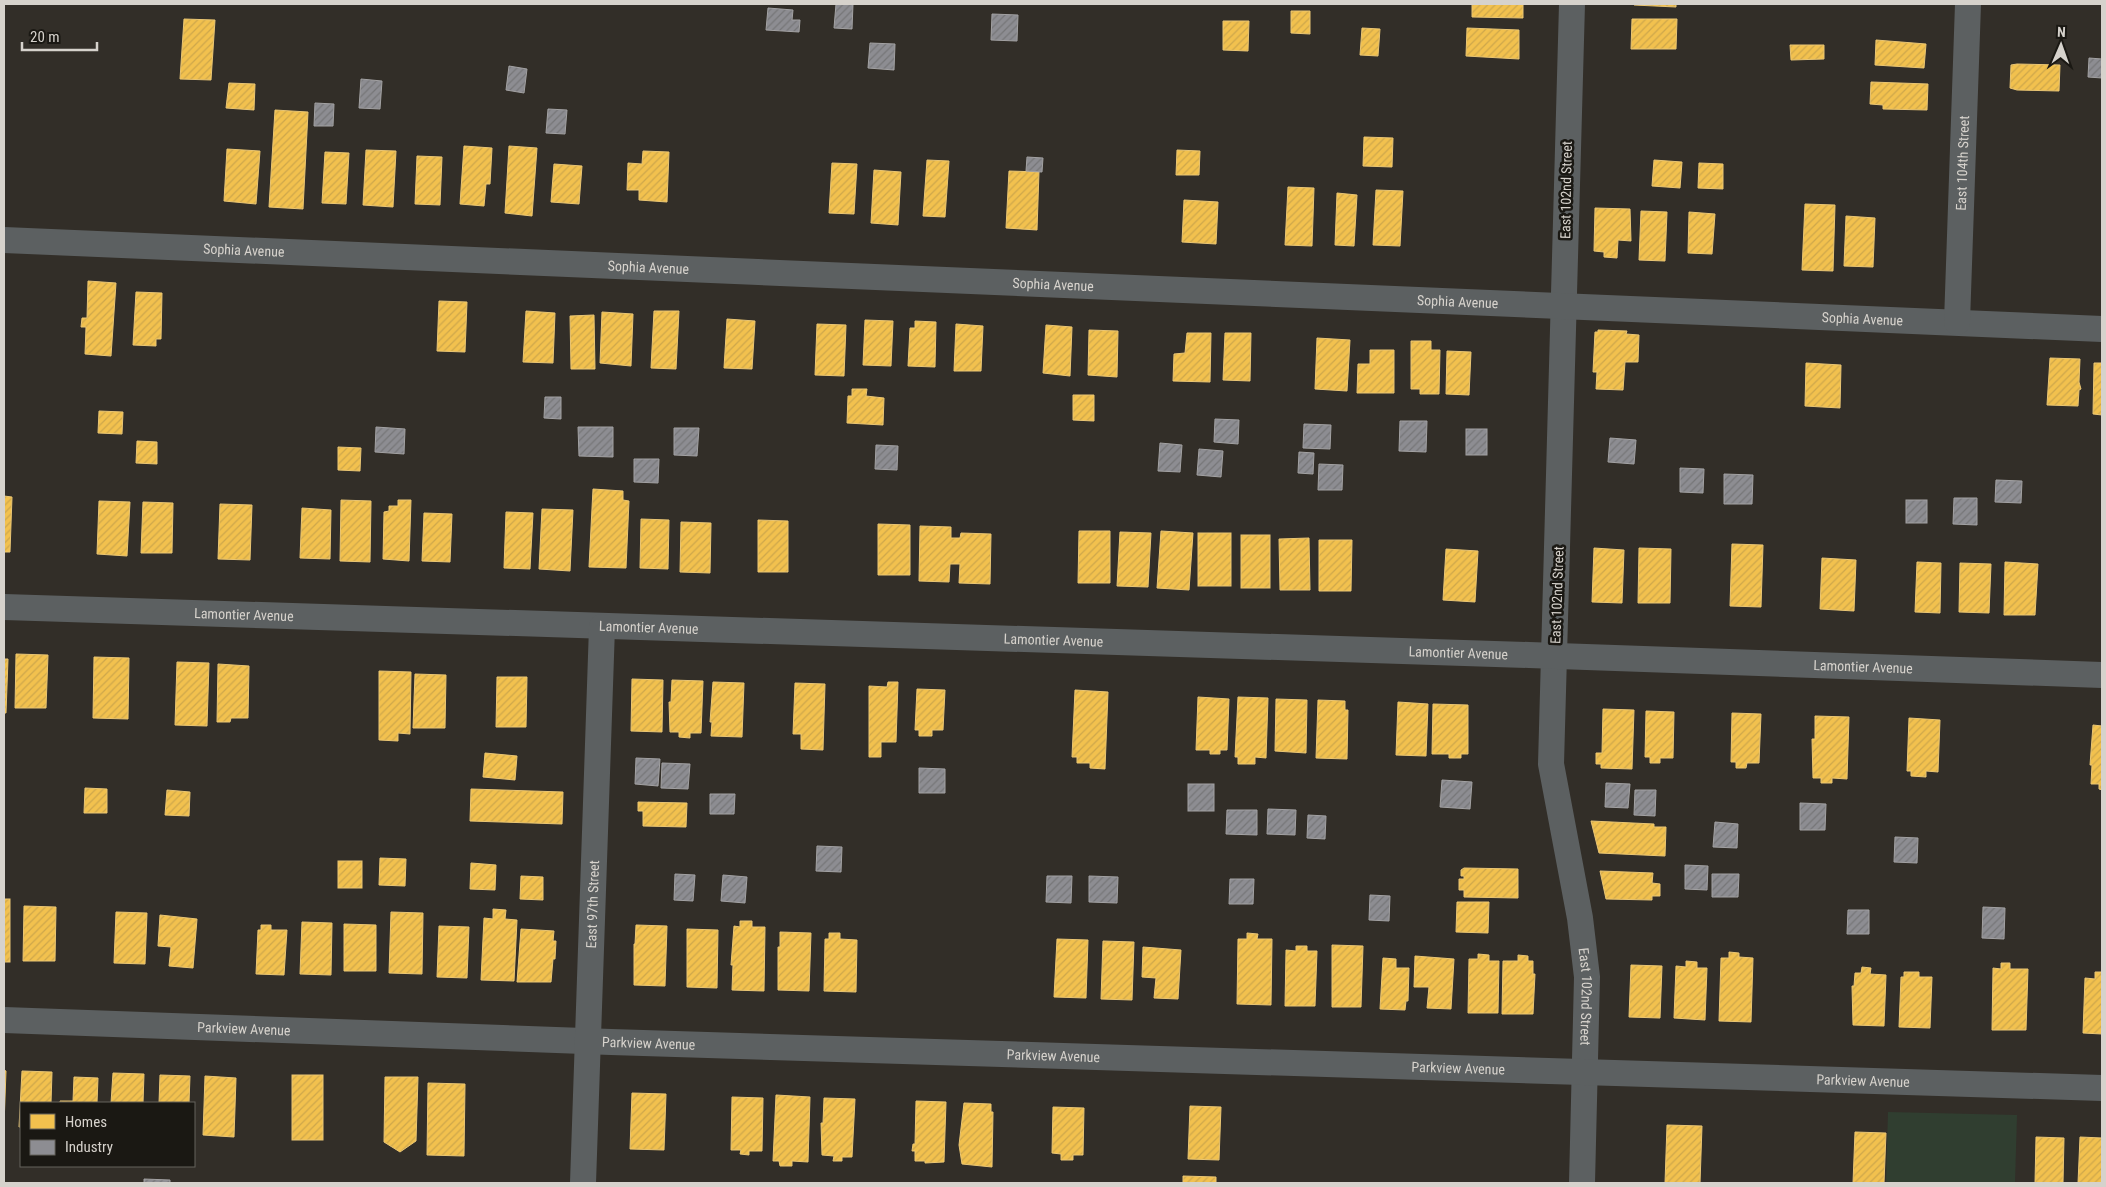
<svg xmlns="http://www.w3.org/2000/svg" width="2106" height="1187" viewBox="0 0 2106 1187" font-family="'Roboto Condensed',sans-serif">
<style>
.park{fill:#303e30}
.homes{fill:url(#homes-hatch);stroke:#eac674}
.industry{fill:url(#industry-hatch);stroke:#a3a2a3}
.lines{fill:none;stroke-linecap:round;stroke-linejoin:round}
.minor{stroke:#5c6061;stroke-width:26}
.labels{text-anchor:middle;dominant-baseline:central;stroke-width:5;stroke-linejoin:round;paint-order:stroke}
.street-label{font-size:14px;fill:#d6d2cc;stroke:#1a1813}
</style>
<defs>
<pattern id="homes-hatch" width="6" height="6" patternUnits="userSpaceOnUse" patternTransform="scale(1.25)"><rect width="6" height="6" fill="#f2c14e"/><path d="M-1 1l2-2M0 6l6-6M5 7l2-2" fill="none" stroke="#cea74b"/></pattern>
<pattern id="industry-hatch" width="6" height="6" patternUnits="userSpaceOnUse" patternTransform="scale(1.25)"><rect width="6" height="6" fill="#8d8d92"/><path d="M-1 1l2-2M0 6l6-6M5 7l2-2" fill="none" stroke="#767678"/></pattern>
</defs>
<rect width="100%" height="100%" fill="#322e28"/>
<!-- park -->
<path class="park" d="M1888,1112L2017,1115L2015,1183H1886Z"/>
<!-- homes -->
<g class="homes">
<path d="M1472,4H1523V18L1472,17Z"/>
<path d="M1634,4H1676V7L1634,5Z"/>
<path d="M1291,11H1310V34L1291,33Z"/>
<path d="M184,19L215,20L211,80L180,79Z"/>
<path d="M1632,19H1677L1676,49H1631Z"/>
<path d="M1223,21H1249L1248,51L1223,50Z"/>
<path d="M1362,28L1380,29L1378,56L1360,55Z"/>
<path d="M1467,28L1519,30V59L1466,56Z"/>
<path d="M1876,40L1926,44L1924,68L1875,65Z"/>
<path d="M1790,45H1824V59L1791,60Z"/>
<path d="M2017,64L2060,65L2059,91L2017,90L2010,88L2011,65Z"/>
<path d="M1871,82L1928,84L1927,110L1883,109V105L1870,104Z"/>
<path d="M229,83L255,84L254,110L226,108Z"/>
<path d="M275,110L308,112L303,209L269,207Z"/>
<path d="M1364,137L1393,138L1392,167L1363,166Z"/>
<path d="M464,146L492,148L490,184H486L484,206L460,204Z"/>
<path d="M509,146L537,148L532,216L505,213Z"/>
<path d="M227,149L260,151L256,204L224,201Z"/>
<path d="M366,150L396,151L393,207L363,205Z"/>
<path d="M1177,150L1200,151L1199,175H1176Z"/>
<path d="M643,151L669,152L667,202L639,200V190H627L628,163L642,164Z"/>
<path d="M325,152L349,153L346,204L322,203Z"/>
<path d="M417,156L442,157L440,205L415,204Z"/>
<path d="M927,160L949,161L945,217L923,216Z"/>
<path d="M1654,160L1682,162L1680,188L1652,186Z"/>
<path d="M832,163L857,164L854,214L829,213Z"/>
<path d="M1699,163L1723,164V189L1698,188Z"/>
<path d="M554,164L582,166L579,204L551,202Z"/>
<path d="M874,170L901,172L898,225L871,223Z"/>
<path d="M1009,171L1039,172L1037,230L1006,228Z"/>
<path d="M1288,187L1314,188L1312,246L1285,245Z"/>
<path d="M1376,190L1403,191L1400,246L1373,245Z"/>
<path d="M1337,193L1357,195L1354,246L1335,245Z"/>
<path d="M1184,200L1218,202L1216,244L1182,242Z"/>
<path d="M1805,204L1835,205L1833,271L1802,270Z"/>
<path d="M1595,208L1630,209L1631,241L1618,240L1617,258L1604,257V252L1594,251Z"/>
<path d="M1641,211L1667,212L1665,261L1639,260Z"/>
<path d="M1689,212L1715,214L1712,254L1688,253Z"/>
<path d="M1846,216L1875,218L1873,267L1844,266Z"/>
<path d="M88,281L116,283L111,356L85,354L86,327H81L82,318H87Z"/>
<path d="M136,292L162,293L161,339H156V346L133,345Z"/>
<path d="M439,301L467,302L465,352L437,351Z"/>
<path d="M526,311L555,313L553,363L523,362Z"/>
<path d="M654,311H679L676,369L651,368Z"/>
<path d="M602,312L633,314L631,366L600,363Z"/>
<path d="M594,315L595,369H571L570,316Z"/>
<path d="M727,319L755,321L752,369L724,368Z"/>
<path d="M865,320L893,321L891,366L863,365Z"/>
<path d="M915,321L936,322L935,367L908,366L910,328H915Z"/>
<path d="M817,324L846,325L844,376L815,375Z"/>
<path d="M956,324L983,326L981,371H954Z"/>
<path d="M1046,325L1072,327L1070,376L1043,373Z"/>
<path d="M1089,330L1118,331L1117,377L1088,375Z"/>
<path d="M1598,330L1627,331L1626,334L1639,335L1638,362H1625L1623,390L1596,389L1597,372H1593L1595,332H1598Z"/>
<path d="M1187,333H1211L1210,382L1173,381L1174,354L1185,353Z"/>
<path d="M1225,333H1251L1250,381L1223,380Z"/>
<path d="M1317,338L1350,340L1347,391L1315,389Z"/>
<path d="M1411,341H1431V350H1440L1439,394H1420V389H1411Z"/>
<path d="M1370,350H1394V393H1357L1358,364H1370Z"/>
<path d="M1447,351L1471,352L1469,395L1446,394Z"/>
<path d="M2050,358L2080,359L2079,382L2081,389L2079,390L2078,406L2047,405Z"/>
<path d="M1806,363L1841,365L1840,408L1805,406Z"/>
<path d="M2094,363H2102V415L2093,414Z"/>
<path d="M852,389H867L866,396L884,398L883,425L847,423L848,396H852Z"/>
<path d="M1073,395H1094V421L1073,420Z"/>
<path d="M99,411L123,412L122,434L98,433Z"/>
<path d="M137,441L157,442V464L136,463Z"/>
<path d="M338,447L361,448L360,471L338,470Z"/>
<path d="M593,489L623,491V500L629,501L626,568L589,567Z"/>
<path d="M4,496L12,497L10,552H4Z"/>
<path d="M341,500L371,501L370,562L340,561Z"/>
<path d="M398,500H411L409,561L383,559L384,512L389,511V506H398Z"/>
<path d="M99,501L130,502L127,556L97,554Z"/>
<path d="M143,502L173,503L172,553H141Z"/>
<path d="M220,504L252,505L250,560L218,559Z"/>
<path d="M302,508L331,510L330,559L300,558Z"/>
<path d="M542,509L573,510L570,571L539,569Z"/>
<path d="M506,512L533,513L530,569L504,568Z"/>
<path d="M424,513L452,514L450,562L422,561Z"/>
<path d="M641,519L669,520L668,569L640,568Z"/>
<path d="M758,520L788,521V572H758Z"/>
<path d="M681,522L711,523L710,573L680,572Z"/>
<path d="M878,524L910,525V575H878Z"/>
<path d="M920,526L951,527V538H960L961,533L991,534L990,584L959,583L960,564H950L949,582L919,581Z"/>
<path d="M1079,531H1110V583H1078Z"/>
<path d="M1161,531L1193,533L1189,590L1157,588Z"/>
<path d="M1120,532L1151,533L1148,587L1117,586Z"/>
<rect x="1198" y="533" width="33" height="53"/>
<rect x="1241" y="535" width="29" height="53"/>
<path d="M1309,538L1310,590H1280L1279,539Z"/>
<path d="M1319,540H1352L1351,591H1319Z"/>
<path d="M1732,544L1763,545L1761,607L1730,606Z"/>
<path d="M1594,548L1624,550L1622,603L1592,602Z"/>
<path d="M1639,548L1671,549L1670,603H1638Z"/>
<path d="M1446,549L1478,551L1475,602L1443,600Z"/>
<path d="M1822,558L1856,560L1854,611L1820,609Z"/>
<path d="M1917,562L1941,563L1940,613L1915,612Z"/>
<path d="M2005,562L2038,564L2035,615H2004Z"/>
<path d="M1960,563L1991,564L1989,613L1959,612Z"/>
<path d="M16,654L48,655L46,708H15Z"/>
<path d="M94,657L129,658L128,719L93,718Z"/>
<path d="M4,659H8L6,713H4Z"/>
<path d="M177,662L209,663L207,726L175,725Z"/>
<path d="M218,664L249,666L248,718H231L230,722H217Z"/>
<path d="M379,671L411,672L410,734L398,733V741L379,740Z"/>
<path d="M415,674L446,675L445,728H413Z"/>
<path d="M497,677H527L526,727H496Z"/>
<path d="M632,679L663,680L662,732L631,731Z"/>
<path d="M672,680L703,681L701,733H690V738L679,737V732H670L669,702H671Z"/>
<path d="M713,682L744,683L742,737L711,736L712,722H710Z"/>
<path d="M888,682H898L896,742H881V757H869V686L887,687Z"/>
<path d="M795,683L825,684L823,750L801,749V734H793Z"/>
<path d="M917,689L945,690L943,730H932V736H919V730H915Z"/>
<path d="M1075,690L1108,692L1105,769L1090,768V763H1077V757H1072Z"/>
<path d="M1198,697L1229,699L1227,750H1220V754H1210V750H1196Z"/>
<path d="M1238,697L1268,698L1266,758L1255,757V764H1238V757H1235Z"/>
<path d="M1276,699L1307,700L1306,753L1275,751Z"/>
<path d="M1318,700L1345,701V710H1348L1347,759L1316,758Z"/>
<path d="M1398,702L1428,704L1426,756L1396,755Z"/>
<path d="M1433,704L1468,705V754H1461V758H1449V754H1432Z"/>
<path d="M1603,709L1634,710L1632,769L1601,768V764H1596V753H1602Z"/>
<path d="M1646,711L1674,712L1673,758H1660V763H1650V757H1645Z"/>
<path d="M1732,713L1761,714L1759,763H1747L1746,768H1736V762H1731Z"/>
<path d="M1815,716L1849,717L1847,779L1832,778V783H1821V778H1813L1812,739H1815Z"/>
<path d="M1909,718L1940,720L1938,772L1926,771V777L1911,776V771H1907Z"/>
<path d="M2093,725L2102,726V790L2099,789V784H2091L2092,765H2090Z"/>
<path d="M485,753L517,756L515,780L483,777Z"/>
<path d="M85,788L107,789V813H84Z"/>
<path d="M471,789L563,792L562,824L470,821Z"/>
<path d="M167,790L190,792L189,816L165,815Z"/>
<path d="M638,802L687,803L686,827L643,826V811H638Z"/>
<path d="M1591,821L1654,824V827H1666L1665,856L1599,853Z"/>
<path d="M380,858L406,859L405,886L379,885Z"/>
<rect x="338" y="861" width="24" height="27"/>
<path d="M471,863L496,865L495,890L470,889Z"/>
<path d="M1464,868L1518,869V898L1464,897V890H1459V879H1464V876H1461V870Z"/>
<path d="M1600,871L1653,873L1652,883L1660,884V896H1652V900L1606,899Z"/>
<path d="M521,876L543,877V900L520,899Z"/>
<rect x="4" y="899" width="6" height="63"/>
<path d="M1457,902H1489L1488,933L1456,932Z"/>
<path d="M24,906L56,907L55,961H23Z"/>
<path d="M493,909L506,910L505,919L517,920L514,981L481,980L484,918L493,919Z"/>
<path d="M116,912L147,913L145,964L114,963Z"/>
<path d="M391,912L423,913L422,974L389,973Z"/>
<path d="M160,915L197,919L193,968L169,966L171,947L158,946Z"/>
<path d="M740,921H752V927H765L764,991L732,990L733,965H731L734,926L740,927Z"/>
<path d="M302,922L332,923L331,975L300,974Z"/>
<path d="M344,924L376,925V971H344Z"/>
<path d="M261,925H271V930H287L284,975L256,974L258,930H261Z"/>
<path d="M636,925L667,926L665,986L634,985V944H635Z"/>
<path d="M439,926L469,927L467,978L437,977Z"/>
<path d="M521,929L554,931L553,941H556L555,959H553L551,982H517Z"/>
<path d="M687,929L718,930L717,988L687,987Z"/>
<path d="M780,932L811,933L809,991L778,990V947H780Z"/>
<path d="M829,933H840V939L857,940L856,992L824,991L825,939H829Z"/>
<path d="M1247,933L1258,934L1257,939H1272L1271,1005L1237,1004L1238,939H1247Z"/>
<path d="M1057,939L1088,940L1086,998L1054,997Z"/>
<path d="M1103,941L1134,942L1132,1000L1101,999Z"/>
<path d="M1332,945L1363,946L1361,1007H1332Z"/>
<path d="M1296,946H1307V951H1317L1315,1006H1285L1286,950L1296,951Z"/>
<path d="M1143,947L1181,950L1178,999L1154,998L1156,978L1142,977Z"/>
<path d="M1729,952L1739,953V957L1753,958L1751,1022L1719,1021L1721,958H1729Z"/>
<path d="M1478,954L1489,955V961H1499L1498,1013H1468L1469,959H1478Z"/>
<path d="M1518,955L1528,956V961H1533V974H1535L1533,1014H1502L1503,961H1518Z"/>
<path d="M1415,956L1454,959L1451,1009L1427,1008L1429,987H1414Z"/>
<path d="M1383,958L1396,959V968H1409L1408,1001H1406L1405,1010L1380,1009Z"/>
<path d="M1686,961L1697,962V968H1707L1705,1020L1674,1018L1676,966L1686,967Z"/>
<path d="M2001,963H2010V969H2028L2026,1030H1992L1993,968L2001,969Z"/>
<path d="M1631,965L1662,966L1660,1018L1629,1017Z"/>
<path d="M1862,967L1871,968L1870,974L1886,975L1884,1026L1853,1025L1852,986H1854L1855,973H1861Z"/>
<path d="M1904,972H1919V977H1932L1930,1028L1899,1027L1901,977H1904Z"/>
<path d="M2095,972H2102V1034L2083,1033L2085,978L2095,979Z"/>
<path d="M4,1070L6,1071L4,1125Z"/>
<path d="M22,1071L52,1072L51,1103H21V1127H19Z"/>
<path d="M113,1073L144,1074L143,1103H111Z"/>
<path d="M160,1075L190,1076L189,1103H159Z"/>
<rect x="292" y="1075" width="31" height="65"/>
<path d="M205,1076L236,1078L234,1137L203,1135Z"/>
<path d="M74,1077L98,1078L97,1103H60V1101H73Z"/>
<path d="M385,1077H418L416,1141L400,1152L384,1142Z"/>
<path d="M428,1083L465,1084L464,1156L427,1155Z"/>
<path d="M632,1093L666,1094L664,1150L630,1149Z"/>
<path d="M776,1095L810,1097L808,1162L792,1161V1166H780L779,1161H773Z"/>
<path d="M732,1097L763,1098L762,1151H749V1155L740,1154L741,1150H731Z"/>
<path d="M824,1098L855,1099L852,1157H842V1161H833L834,1156L822,1155L821,1123H823Z"/>
<path d="M916,1101L946,1102L944,1162L925,1163V1161H915V1151H912L913,1144H915Z"/>
<path d="M964,1103L991,1104V1112H993L992,1167L962,1164L959,1145Z"/>
<path d="M1190,1106L1221,1107L1219,1160L1188,1159Z"/>
<path d="M1053,1107L1084,1108L1083,1155H1073V1160H1061V1154L1052,1153Z"/>
<path d="M1667,1125L1702,1126L1700,1183H1665Z"/>
<path d="M1855,1132L1886,1133L1884,1183H1853Z"/>
<path d="M2036,1137L2064,1138L2063,1183H2035Z"/>
<path d="M2080,1137L2102,1138V1183H2078Z"/>
<path d="M1183,1176L1216,1177V1183H1183Z"/>
</g>
<!-- industry -->
<g class="industry">
<path d="M836,4H853L852,29L834,28Z"/>
<path d="M768,8L793,10L792,20H800L799,32L766,30Z"/>
<path d="M992,14L1018,15L1017,41L991,40Z"/>
<path d="M870,43L895,44L894,70L868,68Z"/>
<path d="M2089,58L2102,59V78L2088,77Z"/>
<path d="M509,66L527,69L524,93L506,90Z"/>
<path d="M361,79L382,81L380,109L359,108Z"/>
<path d="M315,103L334,104L333,126H314Z"/>
<path d="M548,109L567,110L565,134L546,133Z"/>
<path d="M1027,157L1043,158L1042,172L1026,171Z"/>
<path d="M545,397H561V419L544,418Z"/>
<path d="M1215,419L1239,420L1238,444L1214,442Z"/>
<path d="M1400,421H1427L1426,452L1399,451Z"/>
<path d="M1304,424L1331,425L1330,449L1303,448Z"/>
<path d="M376,427L405,429L404,454L375,452Z"/>
<path d="M578,427H613V457L579,456Z"/>
<path d="M674,428H699L697,456L674,455Z"/>
<rect x="1466" y="429" width="21" height="26"/>
<path d="M1610,438L1636,440L1634,464L1608,462Z"/>
<path d="M1160,443L1182,445L1180,472L1158,471Z"/>
<path d="M876,445L898,446L897,470L875,469Z"/>
<path d="M1199,449L1223,451L1221,477L1197,475Z"/>
<path d="M1299,452L1314,453L1313,474L1298,473Z"/>
<path d="M634,459H659L658,483L634,482Z"/>
<path d="M1319,464L1343,465L1342,490H1318Z"/>
<path d="M1680,468L1704,469L1703,493L1680,492Z"/>
<path d="M1724,474L1753,475L1752,504H1724Z"/>
<path d="M1996,480L2022,481L2021,503L1995,502Z"/>
<path d="M1954,498H1977V525L1953,524Z"/>
<rect x="1906" y="500" width="21" height="23"/>
<path d="M636,758L660,759L658,786L635,784Z"/>
<path d="M662,763L690,764L688,789L661,788Z"/>
<path d="M919,768L945,769V793H919Z"/>
<path d="M1442,780L1472,782L1470,809L1440,807Z"/>
<path d="M1606,783L1630,784L1628,808L1605,807Z"/>
<rect x="1188" y="784" width="26" height="27"/>
<path d="M1635,790H1656L1655,816L1634,815Z"/>
<path d="M710,794H735L734,814H710Z"/>
<path d="M1800,803L1826,804L1825,830H1800Z"/>
<path d="M1268,809L1296,810L1295,835L1267,834Z"/>
<path d="M1227,810H1257V835L1226,834Z"/>
<path d="M1308,815L1326,816L1325,839L1307,838Z"/>
<path d="M1715,822L1738,824L1737,848L1713,847Z"/>
<path d="M1895,837L1918,838L1917,863L1894,862Z"/>
<path d="M817,846L842,847L841,872L816,871Z"/>
<path d="M1685,865L1708,866L1707,890L1685,889Z"/>
<path d="M675,874L695,875L693,901L674,900Z"/>
<path d="M1712,874H1739L1738,897H1712Z"/>
<path d="M723,875L747,877L745,903L721,901Z"/>
<path d="M1047,876H1072L1071,903L1046,902Z"/>
<path d="M1089,876L1118,877L1117,903L1089,902Z"/>
<path d="M1230,879H1254L1253,904H1229Z"/>
<path d="M1370,895L1390,896L1389,921L1369,920Z"/>
<path d="M1983,907L2005,908L2004,939L1982,938Z"/>
<path d="M1848,910H1869V934H1847Z"/>
<path d="M144,1179L170,1180V1183H144Z"/>
</g>
<g class="lines">
<!-- minor -->
<g class="minor">
<path id="s1" d="M1572,4L1551,764L1580,918L1587,977L1582,1183"/>
<path id="s2" d="M4,240L2102,329"/>
<path id="s3" d="M1957,322L1968,4"/>
<path id="s4" d="M4,607L1529,655L2102,675"/>
<path id="s5" d="M4,1020L611,1042L2102,1088"/>
<path id="s6" d="M583,1183L602,627"/>
</g>
</g>
<g class="labels">
<!-- street labels -->
<g class="street-label">
<text stroke="none"><textPath href="#s3" startOffset="159">East 104th Street</textPath></text>
<text transform="translate(1566 190) rotate(-89)">East 102nd Street</text>
<text stroke="none"><textPath href="#s2" startOffset="240">Sophia Avenue</textPath></text>
<text stroke="none"><textPath href="#s2" startOffset="645">Sophia Avenue</textPath></text>
<text stroke="none"><textPath href="#s2" startOffset="1050">Sophia Avenue</textPath></text>
<text stroke="none"><textPath href="#s2" startOffset="1455">Sophia Avenue</textPath></text>
<text stroke="none"><textPath href="#s2" startOffset="1860">Sophia Avenue</textPath></text>
<text transform="translate(1557 595) rotate(-88)">East 102nd Street</text>
<text stroke="none"><textPath href="#s4" startOffset="240">Lamontier Avenue</textPath></text>
<text stroke="none"><textPath href="#s4" startOffset="645">Lamontier Avenue</textPath></text>
<text stroke="none"><textPath href="#s4" startOffset="1050">Lamontier Avenue</textPath></text>
<text stroke="none"><textPath href="#s4" startOffset="1455">Lamontier Avenue</textPath></text>
<text stroke="none"><textPath href="#s4" startOffset="1860">Lamontier Avenue</textPath></text>
<text stroke="none"><textPath href="#s6" startOffset="279">East 97th Street</textPath></text>
<text stroke="none"><textPath href="#s1" startOffset="996">East 102nd Street</textPath></text>
<text stroke="none"><textPath href="#s5" startOffset="240">Parkview Avenue</textPath></text>
<text stroke="none"><textPath href="#s5" startOffset="645">Parkview Avenue</textPath></text>
<text stroke="none"><textPath href="#s5" startOffset="1050">Parkview Avenue</textPath></text>
<text stroke="none"><textPath href="#s5" startOffset="1455">Parkview Avenue</textPath></text>
<text stroke="none"><textPath href="#s5" startOffset="1860">Parkview Avenue</textPath></text>
</g>
</g>
<!-- border -->
<rect width="2106" height="1187" fill="none" stroke="#d6d2cc" stroke-width="10"/>
<!-- legend -->
<rect x="20" y="1102" width="175" height="65" fill="#1a1813" stroke="#65625d"/>
<rect x="30" y="1114" width="25" height="15" fill="#f2c14e" stroke="#65625d"/>
<text x="65" y="1127" font-size="15" fill="#d6d2cc">Homes</text>
<rect x="30" y="1140" width="25" height="15" fill="#8d8d92" stroke="#65625d"/>
<text x="65" y="1152" font-size="15" fill="#d6d2cc">Industry</text>
<!-- north arrow -->
<g transform="translate(2061 45) rotate(2)" stroke="#1a1813" stroke-width="4" paint-order="stroke">
<path d="M0-4L9 19L0 12L-9 19Z" fill="#d6d2cc"/>
<text y="-8" font-size="14" font-weight="bold" text-anchor="middle" fill="#d6d2cc">N</text>
</g>
<!-- scale -->
<path d="M22 42v8h75v-8" fill="none" stroke="#d6d2cc" stroke-width="2.5"/>
<text x="30" y="42" font-size="15" fill="#d6d2cc" stroke="#1a1813" stroke-width="4" paint-order="stroke">20 m</text>
</svg>
